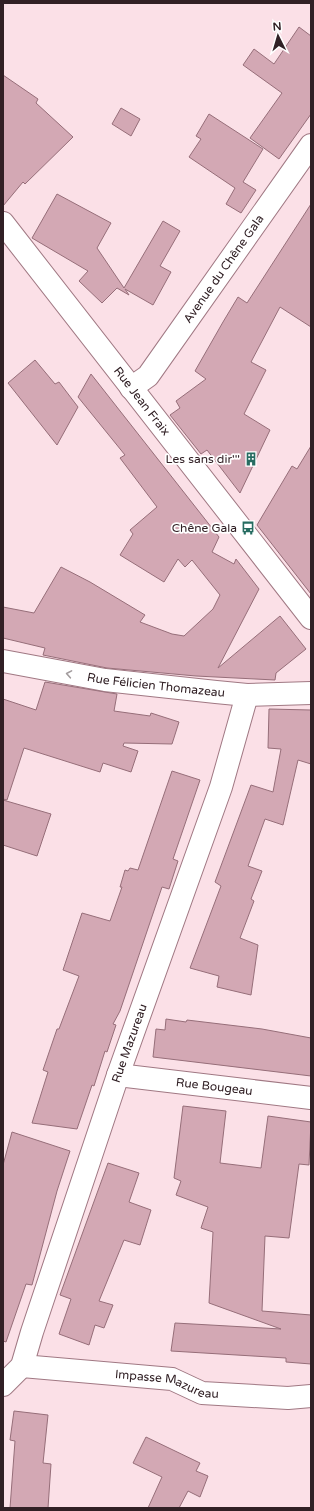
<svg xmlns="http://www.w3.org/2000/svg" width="314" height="1511" viewBox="0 0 314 1511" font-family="'Varela Round',sans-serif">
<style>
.building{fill:#d3a8b4;stroke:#966e79}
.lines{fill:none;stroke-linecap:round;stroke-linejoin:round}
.minor-casing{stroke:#a07883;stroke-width:24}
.tertiary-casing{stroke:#a07883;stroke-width:24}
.minor{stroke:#fff;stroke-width:22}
.tertiary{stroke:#fff;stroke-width:22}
.oneway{stroke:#a29b9d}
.labels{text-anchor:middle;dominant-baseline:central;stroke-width:3.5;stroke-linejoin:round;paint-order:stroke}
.street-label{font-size:12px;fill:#312025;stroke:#fff}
.poi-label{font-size:12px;fill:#312025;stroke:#fff;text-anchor:end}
</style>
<rect width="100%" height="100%" fill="#fbe0e7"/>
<!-- building -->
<g class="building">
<path d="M299,27L311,36V114L279,159L250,138L282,93L243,65L254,49L274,64Z"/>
<path d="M3,75L38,99L36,103L73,137L25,184L23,182L3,206Z"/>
<path d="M121,108L140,119L131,136L112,124Z"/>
<path d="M209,114L263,149L243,182L256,190L241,213L226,204L235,188L189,157L201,139L196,136Z"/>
<path d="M57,194L111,223L97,248L124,288L163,221L180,231L160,266L171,272L153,305L125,289L129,295L117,288L102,303L79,281L88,271L32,238Z"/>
<path d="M311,204V327L280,307L251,362L266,370L244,414L270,430L240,493L207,450L201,454L170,415L180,408L176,401L206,379L195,371L223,322L238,297L247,303Z"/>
<path d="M35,360L55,384L59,382L78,407L57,445L8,383Z"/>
<path d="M91,374L219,537L212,552L234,564L236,559L259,589L218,668L280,616L306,649L276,673L275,680L196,676L107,668L43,655L45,648L3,638V607L34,613L61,567L90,582L145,615L140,622L172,634L184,636L213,609L220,595L192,560L185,567L178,559L164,582L120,555L133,534L130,530L157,507L120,458L125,455L78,397Z"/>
<path d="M311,446V594L257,525L292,466L297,469Z"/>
<path d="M45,682L117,694L114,711L150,716L151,713L179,722L172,744L124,743L123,746L138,751L131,772L103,763L100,772L24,748L7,800L3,799V699L36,710Z"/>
<path d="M269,709L311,710V764L298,760L283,825L265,819L248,866L262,871L251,899L254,901L240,938L258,945L251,995L217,987L219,976L190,968L221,886L215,882L251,785L273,792L281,749L268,748Z"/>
<path d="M172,771L200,780L173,859L178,861L169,889L162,887L120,1011L113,1024L116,1025L107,1052L105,1051L94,1086L92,1085L77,1129L32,1123L48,1072L43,1070L57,1029H59L79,976L63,970L82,913L110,921L122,887H120L125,870L128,871L130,868L138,870Z"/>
<path d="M3,800L51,814L37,856L3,845Z"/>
<path d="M166,1019L186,1022L187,1020L262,1029L311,1038V1076L153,1057L156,1029L165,1030Z"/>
<path d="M183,1106L226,1111L220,1163L261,1168L268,1116L311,1122L309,1165L299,1164L289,1238L265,1236L262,1311L311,1315V1364L286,1362V1358L171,1351L175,1323L281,1329L209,1303L213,1232L201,1228L208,1207L176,1195L181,1181L174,1178Z"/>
<path d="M12,1132L70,1151L57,1191L32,1285L26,1284L6,1342L3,1341V1165Z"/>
<path d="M108,1163L139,1173L129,1202L151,1210L140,1245L124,1240L99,1301L113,1305L104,1328L95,1325L89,1345L59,1334L71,1299L60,1295Z"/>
<path d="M14,1411L48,1415L43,1463L51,1464L48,1508H10L15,1441L10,1440Z"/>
<path d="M146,1437L200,1463L196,1471L208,1476L200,1497L188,1491L179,1508H148L162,1477L133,1463Z"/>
</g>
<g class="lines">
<!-- minor casing -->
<g class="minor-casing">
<g id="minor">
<path id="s1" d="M131,388L148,376L311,145"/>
<path id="s2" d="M3,661L105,680L216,692L247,695L311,693"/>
<path id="s3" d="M118,1075L311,1098"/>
<path id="s4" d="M22,1366L172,1379L202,1393L288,1398L311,1396"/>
<path id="s5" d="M3,1385L22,1366L32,1332L118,1075L221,787L247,695"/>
</g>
</g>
<!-- tertiary casing -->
<g class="tertiary-casing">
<g id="tertiary">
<path id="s6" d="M3,223L311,618"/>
</g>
</g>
<!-- minor -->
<use href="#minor" class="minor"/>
<!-- tertiary -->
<use href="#tertiary" class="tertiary"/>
</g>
<!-- one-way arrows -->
<defs><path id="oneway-chevron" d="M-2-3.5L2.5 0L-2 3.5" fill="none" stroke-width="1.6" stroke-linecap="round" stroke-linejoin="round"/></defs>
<use class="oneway" href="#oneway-chevron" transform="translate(69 674) rotate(-170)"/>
<!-- icons -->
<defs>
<g id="building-bare" transform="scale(1.08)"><path d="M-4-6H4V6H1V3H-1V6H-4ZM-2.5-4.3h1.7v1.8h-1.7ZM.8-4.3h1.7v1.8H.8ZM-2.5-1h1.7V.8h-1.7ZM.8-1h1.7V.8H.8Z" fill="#266c61" stroke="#fff" stroke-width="2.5" paint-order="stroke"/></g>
<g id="bus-bare" transform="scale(1.08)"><path d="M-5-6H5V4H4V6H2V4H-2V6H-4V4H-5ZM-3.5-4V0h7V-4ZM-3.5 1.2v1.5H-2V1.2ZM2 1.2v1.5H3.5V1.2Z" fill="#266c61" stroke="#fff" stroke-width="2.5" paint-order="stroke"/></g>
</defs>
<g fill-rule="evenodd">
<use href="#building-bare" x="251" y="459"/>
<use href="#bus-bare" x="248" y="528"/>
</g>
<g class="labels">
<!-- street labels -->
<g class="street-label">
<text stroke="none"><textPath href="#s1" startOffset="152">Avenue du Chêne Gala</textPath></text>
<text stroke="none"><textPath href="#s6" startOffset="226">Rue Jean Fraix</textPath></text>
<text stroke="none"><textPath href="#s2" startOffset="155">Rue Félicien Thomazeau</textPath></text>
<text stroke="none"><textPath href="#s5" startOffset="367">Rue Mazureau</textPath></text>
<text stroke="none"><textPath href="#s3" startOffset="97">Rue Bougeau</textPath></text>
<text stroke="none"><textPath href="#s4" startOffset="147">Impasse Mazureau</textPath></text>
</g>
<!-- poi labels -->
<g class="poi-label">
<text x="240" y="459">Les sans dir'''</text>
<text x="237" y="528">Chêne Gala</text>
</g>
</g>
<!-- border -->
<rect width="314" height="1511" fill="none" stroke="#312025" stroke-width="8"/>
<!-- north arrow -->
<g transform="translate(278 36) rotate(355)" stroke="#ffffff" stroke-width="3" paint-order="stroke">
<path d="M0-3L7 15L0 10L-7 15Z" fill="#312025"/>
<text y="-6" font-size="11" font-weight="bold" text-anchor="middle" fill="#312025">N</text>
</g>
</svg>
